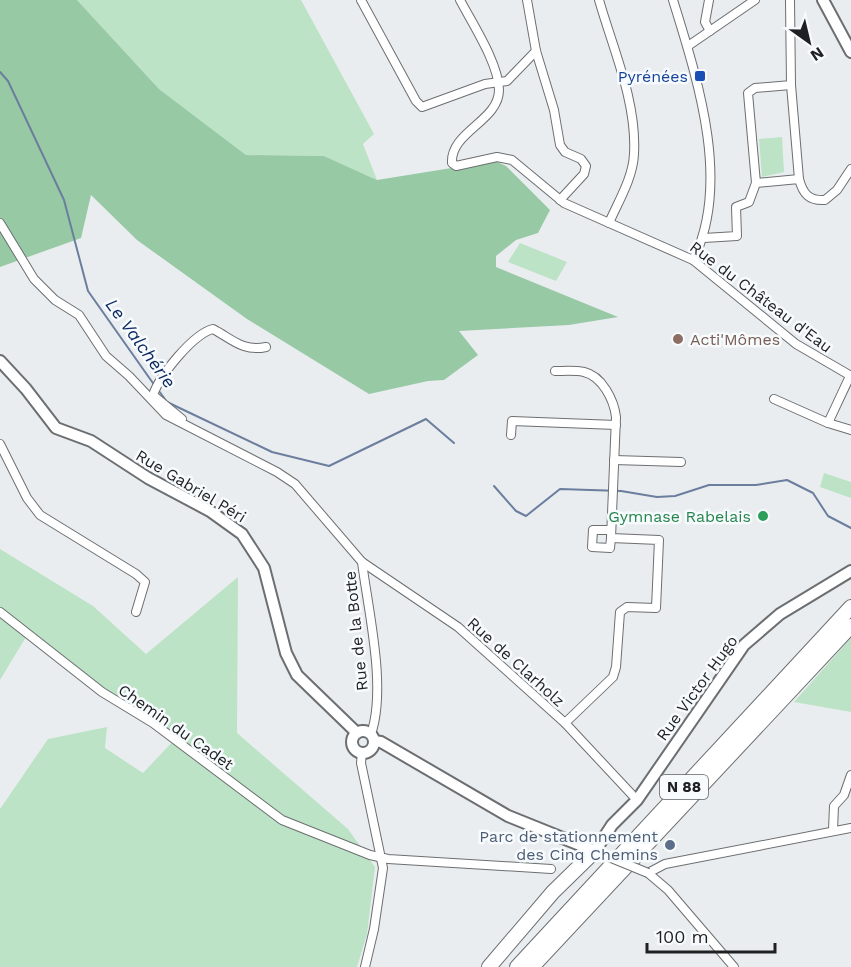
<svg xmlns="http://www.w3.org/2000/svg" width="851" height="967" viewBox="0 0 851 967" font-family="'Work Sans',sans-serif">
<style>
.green{fill:#bce3c6}
.forest{fill:#97c9a5}
.lines{fill:none;stroke-linecap:round;stroke-linejoin:round}
.stream{stroke:#6b7e9e;stroke-width:2}
.street-casing{stroke:#6c6f71;stroke-width:10}
.secondary-casing{stroke:#6c6f71;stroke-width:14}
.highway-casing{stroke:#6c6f71;stroke-width:16}
.street{stroke:#fff;stroke-width:8}
.secondary{stroke:#fff;stroke-width:10}
.highway{stroke:#fff;stroke-width:14}
.street-bridge-casing{stroke:#6c6f71;stroke-width:10;stroke-linecap:butt}
.street-bridge{stroke:#fff;stroke-width:8}
.transit-dot{fill:#1a4fb4;stroke:#f7fbfd;stroke-width:2}
.education-dot{fill:#8d6e63;stroke:#f7fbfd;stroke-width:2}
.leisure-dot{fill:#2e9e5b;stroke:#f7fbfd;stroke-width:2}
.service-dot{fill:#5c6f8a;stroke:#f7fbfd;stroke-width:2}
.labels{text-anchor:middle;dominant-baseline:central;stroke-width:5;stroke-linejoin:round;paint-order:stroke}
.shield{fill:#f7fbfd;stroke:#606263;stroke-width:1.5}
.shield-label{font-size:15px;font-weight:bold;fill:#1f2021}
.transit-label{font-size:16px;fill:#164399;stroke:#f7fbfd;text-anchor:end}
.street-label{font-size:16px;fill:#1f2021;stroke:#f7fbfd}
.education-label{font-size:16px;fill:#785e54;stroke:#f7fbfd;text-anchor:start}
.leisure-label{font-size:16px;fill:#27864d;stroke:#f7fbfd;text-anchor:end}
.service-label{font-size:16px;fill:#4e5e75;stroke:#f7fbfd;text-anchor:end}
.water-label{font-size:18px;font-style:italic;fill:#0d2b61;stroke:#f7fbfd}
</style>
<rect width="100%" height="100%" fill="#eaedf0"/>
<!-- green -->
<g class="green">
<path d="M77,0H301L374,134L363,144L377,180L324,156L246,155L159,89Z"/>
<path d="M782,137L784,172L762,177L759,139Z"/>
<path d="M520,243L567,262L556,281L508,262Z"/>
<path d="M824,473L851,482V498L820,487Z"/>
<path d="M0,549L93,606L146,654L238,577L237,733L348,829L375,867L367,934L357,967H0V809L48,739L107,727L105,748L143,773L179,735L112,696L26,637L0,680Z"/>
<path d="M851,638V712L794,702Z"/>
</g>
<!-- forest -->
<path class="forest" d="M0,0H77L159,89L246,155L324,156L377,180L495,161L506,166L550,210L538,233L516,240L496,256V267L618,317L569,325L459,331L478,355L444,380L428,381L369,394L247,319L137,240L91,195L81,238L0,267Z"/>
<g class="lines">
<!-- stream -->
<g class="stream">
<path d="M0,72L8,81L64,200L88,291L155,386"/>
<path d="M159,391L167,402L272,452L329,466L426,419L454,443"/>
<path d="M494,486L516,511L526,516L560,489L621,491L657,497L675,496L709,485H756L787,480L813,493L828,516L851,528"/>
</g>
<!-- street casing -->
<g class="street-casing">
<g id="street">
<path d="M361,0L416,101L422,107L485,84L507,81L536,51"/>
<path d="M460,0C472,23 499,64 499,90C499,121 450,132 452,163L456,166L497,157L512,160L564,203L693,260L796,344L851,376"/>
<path d="M527,0L536,51L554,110L560,145L565,152L581,159L586,166L584,174L560,200"/>
<path d="M599,0C613,49 637,102 634,154C633,178 618,202 609,223"/>
<path d="M673,0C697,78 732,183 693,260"/>
<path d="M709,0L705,22L710,31"/>
<path d="M790,0L791,85L755,88L748,93L756,183L799,179C803,194 809,201 825,200L837,190L851,169"/>
<path d="M688,46L755,0"/>
<path d="M791,85L799,179"/>
<path d="M0,223L34,279L55,300L79,315L106,356L129,376L166,415L277,472L295,484L362,562L458,627L565,723L637,800"/>
<path d="M704,238L737,236L736,207L749,202L756,183"/>
<path d="M555,371C564,371 575,370 584,372C602,376 614,400 616,417L611,538L659,540L656,608L627,607L620,612L616,667L613,677L565,723"/>
<path d="M774,399L828,423L850,376"/>
<path d="M182,419L153,395C160,375 193,334 213,329C232,339 243,352 266,347"/>
<path d="M828,423L851,430"/>
<path d="M511,435L512,421L616,425"/>
<path d="M0,444L27,498L40,515L136,574L145,582L136,612"/>
<path d="M614,460L681,462"/>
<path d="M611,538L610,548L592,547L593,530H611"/>
<path d="M362,562C368,610 387,688 371,734"/>
<path d="M0,612L102,692L153,723L282,820L370,855L388,859L551,869"/>
<path d="M362,752L361,763L383,868L374,929L365,967"/>
<path d="M833,830L834,806L844,795L851,775"/>
<path d="M734,967L668,890L648,873L665,864L851,828"/>
</g>
</g>
<!-- secondary casing -->
<g class="secondary-casing">
<g id="secondary">
<path d="M823,0L851,52"/>
<path d="M0,361L26,389L56,428L91,441L148,478L210,511L242,534L264,568L286,653L297,675L357,733"/>
<circle cx="363" cy="742" r="11"/>
<path d="M374,741L381,742L508,816L595,851L612,825L637,800L744,645L780,614L851,571"/>
</g>
</g>
<!-- highway casing -->
<g class="highway-casing">
<g id="highway">
<path d="M489,967L553,892L595,851"/>
<path d="M517,967L851,607"/>
<path d="M532,967L851,626"/>
</g>
</g>
<!-- street -->
<use href="#street" class="street"/>
<!-- secondary -->
<use href="#secondary" class="secondary"/>
<!-- highway -->
<use href="#highway" class="highway"/>
<!-- street-bridge casing -->
<g class="street-bridge-casing">
<path id="street-bridge" d="M604,855L648,873"/>
</g>
<!-- street-bridge -->
<use href="#street-bridge" class="street-bridge"/>
</g>
<!-- markers -->
<rect class="transit-dot" x="694" y="70" width="12" height="12" rx="3"/>
<circle class="education-dot" cx="678" cy="339" r="6"/>
<circle class="leisure-dot" cx="763" cy="516" r="6"/>
<circle class="service-dot" cx="670" cy="845" r="6"/>
<g class="labels">
<!-- shield labels -->
<rect class="shield" x="660" y="775" width="48" height="24" rx="4.5"/>
<g class="shield-label">
<text x="684" y="787">N 88</text>
</g>
<!-- transit labels -->
<g class="transit-label">
<text x="688" y="76">Pyrénées</text>
</g>
<!-- street labels -->
<g class="street-label">
<text transform="translate(761 297) rotate(37)">Rue du Château d'Eau</text>
<text transform="translate(191 486) rotate(31)">Rue Gabriel Péri</text>
<text transform="translate(356 631) rotate(-96)">Rue de la Botte</text>
<text transform="translate(516 662) rotate(42)">Rue de Clarholz</text>
<text transform="translate(697 688) rotate(-54)">Rue Victor Hugo</text>
<text transform="translate(176 727) rotate(35)">Chemin du Cadet</text>
</g>
<!-- education labels -->
<g class="education-label">
<text x="690" y="339">Acti'Mômes</text>
</g>
<!-- leisure labels -->
<g class="leisure-label">
<text x="751" y="516">Gymnase Rabelais</text>
</g>
<!-- service labels -->
<g class="service-label">
<text x="658" y="836">Parc de stationnement<tspan x="658" dy="18">des Cinq Chemins</tspan></text>
</g>
<!-- water labels -->
<g class="water-label">
<text transform="translate(141 343) rotate(54)">Le Valchérie</text>
</g>
</g>
<!-- north arrow -->
<g transform="translate(809 42) rotate(146)" stroke="#f7fbfd" stroke-width="4.5" paint-order="stroke">
<path d="M0-4.5L10 22L0 15L-10 22Z" fill="#1f2021"/>
<text y="-9" font-size="16" font-weight="bold" text-anchor="middle" fill="#1f2021">N</text>
</g>
<!-- scale -->
<path d="M647 943v9h128v-9" fill="none" stroke="#1f2021" stroke-width="3"/>
<text x="656" y="943" font-size="18" fill="#1f2021" stroke="#f7fbfd" stroke-width="4.5" paint-order="stroke">100 m</text>
</svg>
